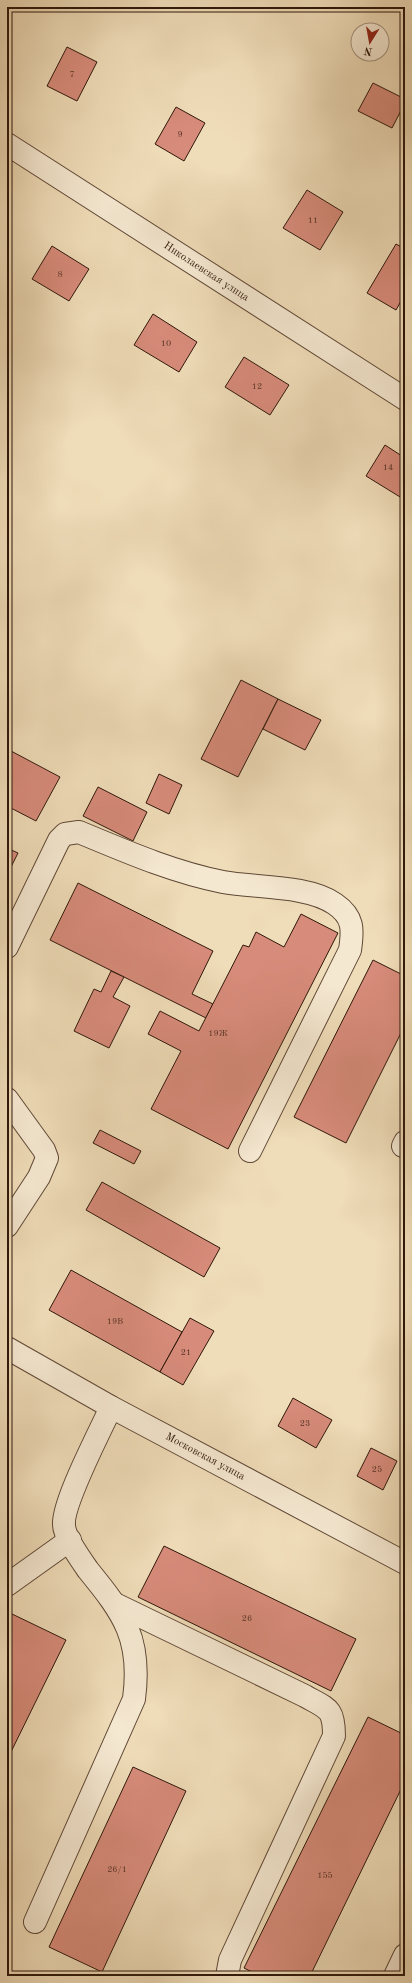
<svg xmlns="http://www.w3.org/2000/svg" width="412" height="1983" viewBox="0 0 412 1983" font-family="'Old Standard TT',serif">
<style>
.building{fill:#d78b7a;stroke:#2f170a}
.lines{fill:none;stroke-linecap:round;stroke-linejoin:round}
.minor-casing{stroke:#5f4836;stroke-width:24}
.minor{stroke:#f5e8d1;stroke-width:22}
.labels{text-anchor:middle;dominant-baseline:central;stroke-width:4;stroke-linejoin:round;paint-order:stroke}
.number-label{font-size:9px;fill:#593426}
.street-label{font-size:11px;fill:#2f170a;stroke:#f5e8d1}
</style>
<rect width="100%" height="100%" fill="#efdcb8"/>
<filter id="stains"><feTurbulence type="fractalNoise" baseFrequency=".005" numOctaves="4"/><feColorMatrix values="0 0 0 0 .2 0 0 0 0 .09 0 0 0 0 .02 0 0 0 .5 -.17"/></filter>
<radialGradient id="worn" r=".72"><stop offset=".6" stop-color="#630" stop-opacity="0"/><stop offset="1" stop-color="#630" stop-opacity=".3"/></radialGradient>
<!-- building -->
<g class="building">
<path d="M67,47L97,62L77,101L47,86Z"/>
<path d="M373,83L405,99V103L392,128L358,111Z"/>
<path d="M176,107L205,123L184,161L155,144Z"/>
<path d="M307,190L343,212L320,250L283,228Z"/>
<path d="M396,244L405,249V294L396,310L367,293Z"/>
<path d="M52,246L89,269L69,301L32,279Z"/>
<path d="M153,314L197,342L179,372L134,345Z"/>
<path d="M244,357L289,385L270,415L225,387Z"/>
<path d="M385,445L405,458V500L366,476Z"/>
<path d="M241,680L278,699L238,777L201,759Z"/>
<path d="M278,699L321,720L305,750L263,729Z"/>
<path d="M11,751L60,777L36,821L7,806V758Z"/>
<path d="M159,774L182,785L169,814L146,803Z"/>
<path d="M98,787L147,812L133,841L83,816Z"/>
<path d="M7,848L18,853L7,875Z"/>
<path d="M78,883L213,951L192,994L213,1004L206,1018L50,940Z"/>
<path d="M301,914L338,933L228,1149L151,1109L181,1051L148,1034L160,1011L199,1031L243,945L249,947L256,932L284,947Z"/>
<path d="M373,960L405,976V1025L346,1143L294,1117Z"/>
<path d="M111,971L124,977L113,997L130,1006L109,1048L74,1031L94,989L101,992Z"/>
<path d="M100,1130L141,1151L134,1164L93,1143Z"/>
<path d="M102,1182L220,1248L204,1277L86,1210Z"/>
<path d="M71,1270L182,1332L160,1372L49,1310Z"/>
<path d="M190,1318L214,1331L183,1385L160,1372Z"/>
<path d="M293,1398L332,1420L316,1448L278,1426Z"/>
<path d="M371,1448L397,1461L383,1490L357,1476Z"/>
<path d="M164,1546L356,1639L331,1691L138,1597Z"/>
<path d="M10,1613L66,1640L7,1760V1619Z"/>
<path d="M368,1717L405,1735V1781L310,1976H260L244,1968Z"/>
<path d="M133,1767L186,1791L102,1972L49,1947Z"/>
</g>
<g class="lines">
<!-- minor casing -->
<g class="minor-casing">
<g id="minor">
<path d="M7,144L405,399"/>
<path d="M7,947L59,840L65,834L79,832C127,852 173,872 223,882C255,888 308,885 335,904C354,917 353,930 350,950L250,1151"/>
<path d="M7,1099L44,1150L47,1158L39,1177L7,1226"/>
<path d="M403,1146L405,1142"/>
<path d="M7,1348L111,1407L405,1563"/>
<path d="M7,1585L70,1540"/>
<path d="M115,1604L305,1696C328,1709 334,1708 334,1736L230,1960L227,1976"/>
<path d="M35,1922L134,1699C142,1639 124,1614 88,1570C81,1560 64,1536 64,1525C62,1503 101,1430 111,1407"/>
<path d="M395,1976L405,1955"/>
</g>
</g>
<!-- minor -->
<use href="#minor" class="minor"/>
</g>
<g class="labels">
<!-- number labels -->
<g class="number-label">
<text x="72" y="74">7</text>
<text x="180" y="134">9</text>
<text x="313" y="220">11</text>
<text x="60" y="274">8</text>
<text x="166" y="343">10</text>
<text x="257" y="386">12</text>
<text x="388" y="467">14</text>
<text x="218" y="1033">19Ж</text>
<text x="115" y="1321">19В</text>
<text x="186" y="1352">21</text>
<text x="305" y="1423">23</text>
<text x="377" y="1469">25</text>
<text x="247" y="1618">26</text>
<text x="117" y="1869">26/1</text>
<text x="325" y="1875">155</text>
</g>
<!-- street labels -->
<g class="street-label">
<text transform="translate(206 272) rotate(33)">Николаевская улица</text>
<text transform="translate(205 1457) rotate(28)">Московская улица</text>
</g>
</g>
<!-- margin -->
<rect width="412" height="1983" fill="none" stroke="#efdcb8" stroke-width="24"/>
<rect x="8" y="8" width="396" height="1967" fill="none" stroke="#2f170a" stroke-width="2"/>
<rect x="12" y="12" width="388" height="1959" fill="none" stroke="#2f170a"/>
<!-- north arrow -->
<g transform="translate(370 42) rotate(191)"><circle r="19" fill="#f5e8d1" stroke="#a69481"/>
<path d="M0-3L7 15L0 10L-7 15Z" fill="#8f2418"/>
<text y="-6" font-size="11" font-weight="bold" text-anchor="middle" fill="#2f170a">N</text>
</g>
<rect width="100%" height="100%" filter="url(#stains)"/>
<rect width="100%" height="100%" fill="url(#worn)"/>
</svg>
